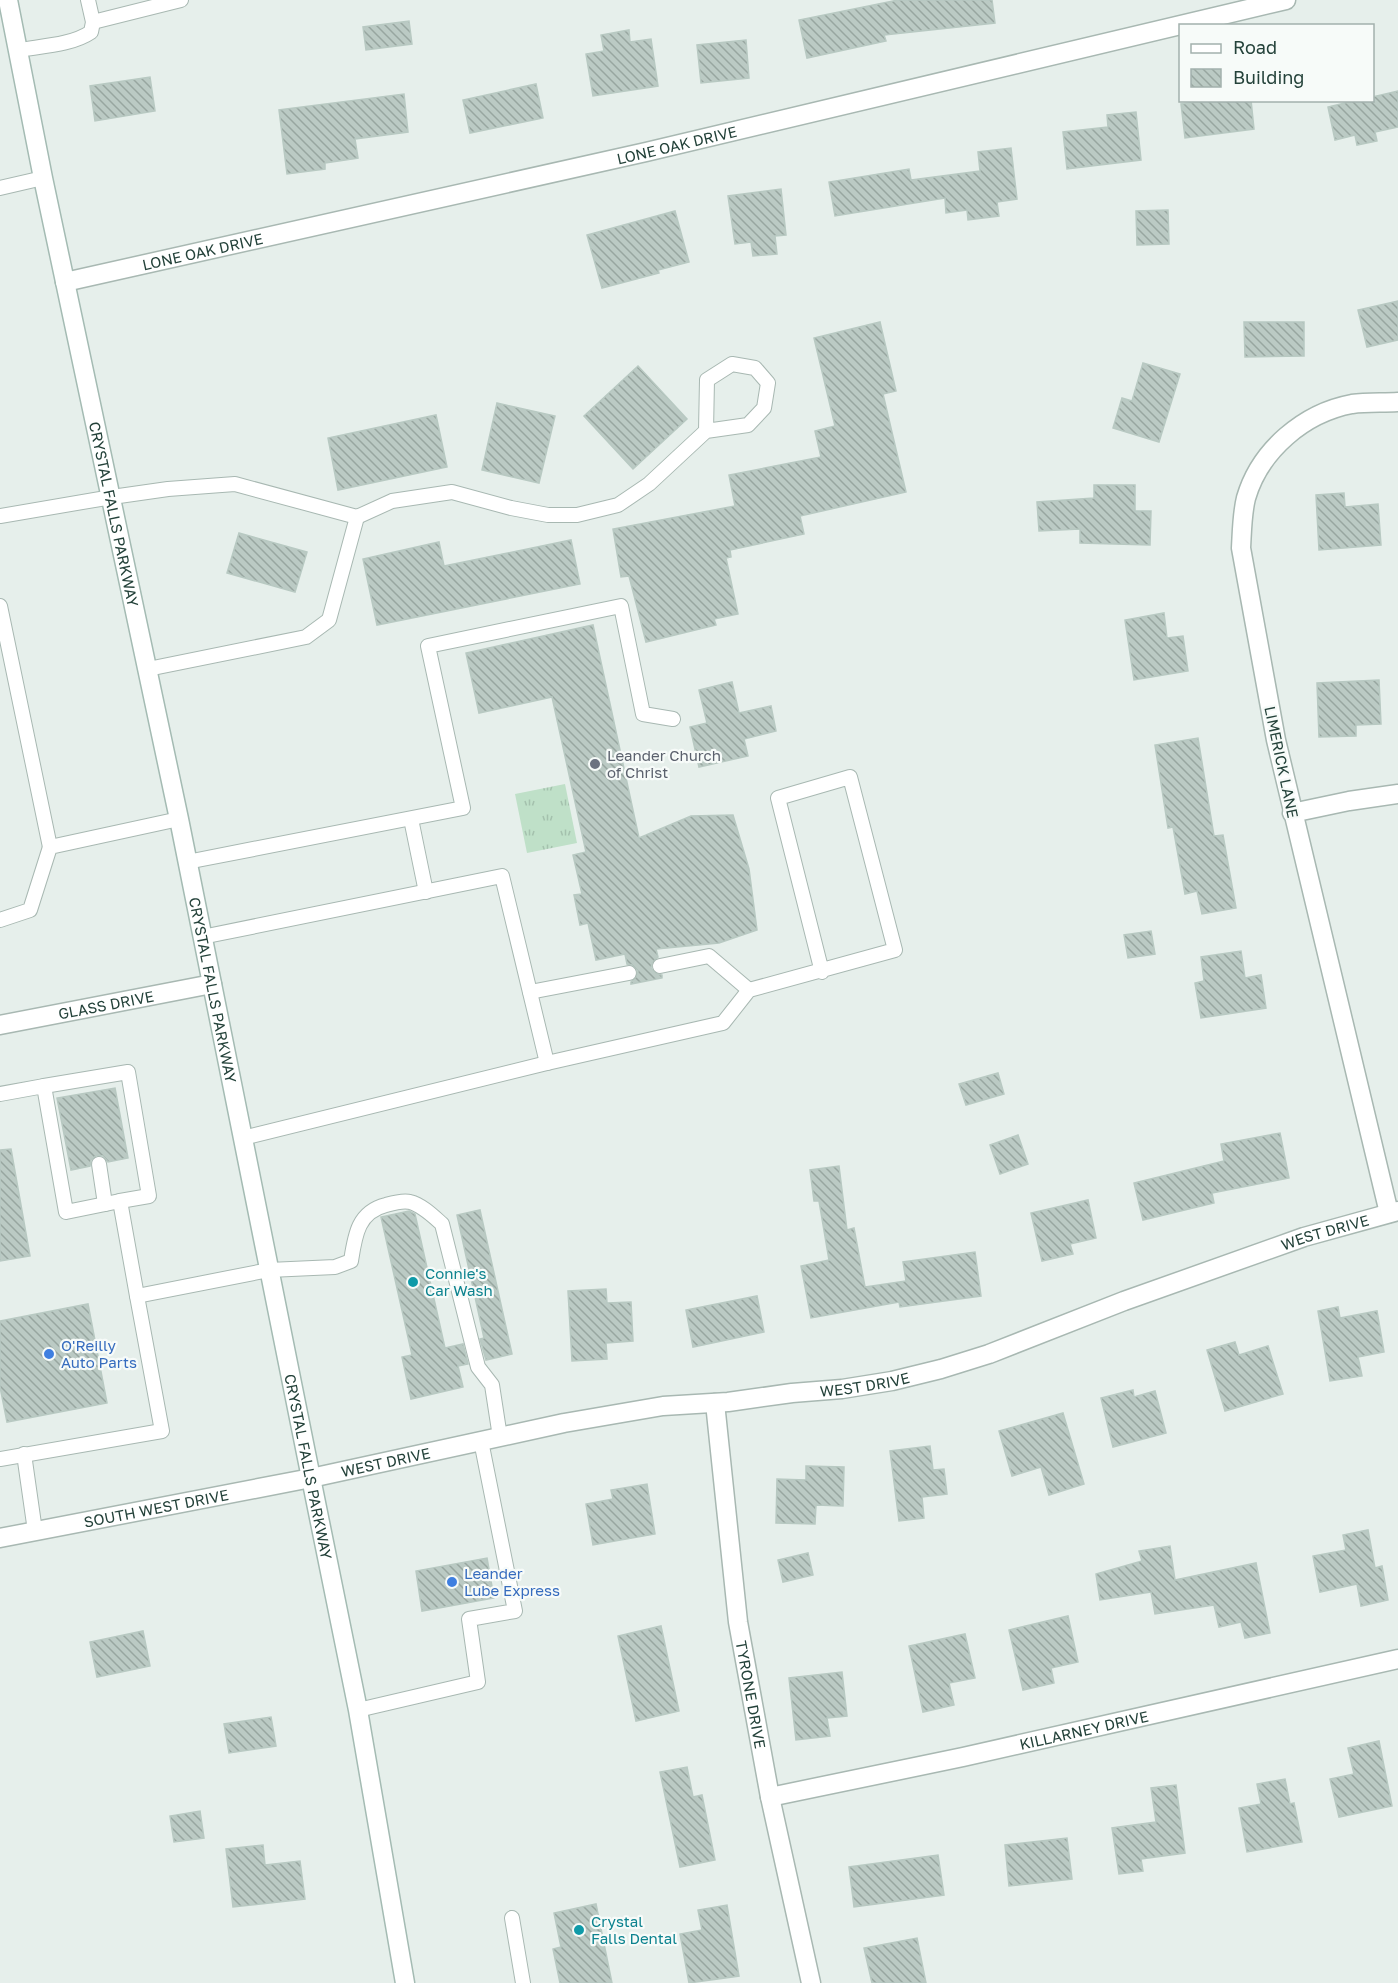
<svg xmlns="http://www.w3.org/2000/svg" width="1398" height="1983" viewBox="0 0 1398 1983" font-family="'Golos Text',sans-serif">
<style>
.park{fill:url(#park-tufts)}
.building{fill:url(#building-back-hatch);stroke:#b8c9c2;stroke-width:1.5}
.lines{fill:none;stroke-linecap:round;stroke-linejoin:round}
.lane-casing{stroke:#a8b8b2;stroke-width:16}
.street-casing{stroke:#a8b8b2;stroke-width:21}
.secondary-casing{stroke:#a4bbb3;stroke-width:21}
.lane{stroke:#fff;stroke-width:14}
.street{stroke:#fff;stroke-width:18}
.secondary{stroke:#fff;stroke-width:18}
.worship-dot{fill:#6b7280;stroke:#f7fbf9;stroke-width:2}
.culture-dot{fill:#0f9aa8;stroke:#f7fbf9;stroke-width:2}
.shop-dot{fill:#3f7fe0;stroke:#f7fbf9;stroke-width:2}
.labels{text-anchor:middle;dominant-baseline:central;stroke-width:4.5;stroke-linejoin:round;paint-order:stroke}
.street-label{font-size:15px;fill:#24423a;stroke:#f7fbf9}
.worship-label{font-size:15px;fill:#5b616d;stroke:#f7fbf9;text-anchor:start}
.culture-label{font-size:15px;fill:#0d838f;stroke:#f7fbf9;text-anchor:start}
.shop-label{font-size:15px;fill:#366cbe;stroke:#f7fbf9;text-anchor:start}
</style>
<defs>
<pattern id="park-tufts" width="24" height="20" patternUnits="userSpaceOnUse" patternTransform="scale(1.5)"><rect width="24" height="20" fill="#bfe0c8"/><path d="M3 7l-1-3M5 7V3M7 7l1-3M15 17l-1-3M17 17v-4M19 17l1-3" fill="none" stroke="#a4c1ad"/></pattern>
<pattern id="building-back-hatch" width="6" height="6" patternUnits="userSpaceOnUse" patternTransform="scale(1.5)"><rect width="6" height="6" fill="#bbcac4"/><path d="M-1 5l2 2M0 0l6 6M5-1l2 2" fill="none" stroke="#98a6a0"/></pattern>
</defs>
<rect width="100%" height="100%" fill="#e6efeb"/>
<!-- park -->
<path class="park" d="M565,784L577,843L527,853L515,794Z"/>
<!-- building -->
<g class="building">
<path d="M898,0H992L995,23L884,35L886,41L807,58L799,20Z"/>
<path d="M409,21L412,44L366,50L363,27Z"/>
<path d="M629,30L630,42L651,39L658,86L593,96L586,54L604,51L601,35Z"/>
<path d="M746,40L749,78L701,83L697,45Z"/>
<path d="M150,77L155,111L95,121L90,86Z"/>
<path d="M536,84L543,118L470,133L463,100Z"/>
<path d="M1398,91V127L1375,132L1377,141L1357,145L1355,135L1335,140L1328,107L1357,100H1372V97Z"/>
<path d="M404,94L408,132L355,139L358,158L325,163V169L287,174L279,110Z"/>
<path d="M1213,100H1251L1254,129L1185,138L1181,104Z"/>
<path d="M1136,112L1141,160L1067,169L1063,132L1108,127L1107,115Z"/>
<path d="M1011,148L1017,199L997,202L999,216L968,220L967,210L946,213L945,198L835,216L829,182L909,169L911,180L980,171L978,152Z"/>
<path d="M781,189L786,235L775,236L777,254L753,256L751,242L735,244L728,196Z"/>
<path d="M1168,210L1169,244L1137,245L1136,211Z"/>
<path d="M675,211L689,262L658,270L659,273L602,288L587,235Z"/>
<path d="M1398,301V340L1367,347L1358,310Z"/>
<path d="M880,322L896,391L883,394L906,492L800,516L804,534L730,550L731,557L726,558L738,614L714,619L716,625L646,642L629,576L621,577L613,529L735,506L729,475L821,457L815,431L835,426L814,338Z"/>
<path d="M1244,322H1304V356L1245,357Z"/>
<path d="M1143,363L1180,374L1159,442L1113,428L1122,398L1132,401Z"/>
<path d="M638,366L687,419L633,469L584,416Z"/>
<path d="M497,403L555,416L539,483L482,470Z"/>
<path d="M436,415L447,467L338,490L328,438Z"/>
<path d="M1094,485H1135V511H1151L1150,545L1080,543V529L1039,531L1037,502L1094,498Z"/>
<path d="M1344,493L1345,507L1378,504L1381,545L1319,550L1316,495Z"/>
<path d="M239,533L307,552L295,592L227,573Z"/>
<path d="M571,540L580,584L377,625L363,559L439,542L444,566Z"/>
<path d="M1164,613L1167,638L1183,636L1188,671L1134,680L1125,620Z"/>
<path d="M593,625L639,838L691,816L733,815L749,869L757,930L719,943L656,949L658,957L652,963L651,968L657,974L662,975V978L631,984V982L637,976L638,971L632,965L627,964L625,954L596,960L588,923L580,925L574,895L582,894L573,855L586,852L552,697L479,713L466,653Z"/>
<path d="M1379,680L1381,724L1356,725V736L1319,737L1317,683Z"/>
<path d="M732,682L739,713L771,706L776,731L744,739L748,756L699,767L690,727L707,723L699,690Z"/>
<path d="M1198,738L1214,836L1223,835L1236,908L1202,914L1197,891L1185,894L1173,827L1168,828L1155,745Z"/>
<path d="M1151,931L1155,954L1128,958L1124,935Z"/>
<path d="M1241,951L1245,978L1261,975L1266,1008L1201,1018L1195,983L1204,981L1201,957Z"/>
<path d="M998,1073L1004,1094L966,1105L959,1084Z"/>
<path d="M115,1088L128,1158L108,1162L103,1156L97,1155L91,1160L90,1166L71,1170L57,1098Z"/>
<path d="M1280,1133L1289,1178L1212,1193L1214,1203L1143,1220L1134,1183L1224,1161L1221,1144Z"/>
<path d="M1018,1135L1028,1164L1000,1174L990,1145Z"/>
<path d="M11,1149L30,1256L0,1261V1150Z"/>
<path d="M839,1166L847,1230L854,1228L865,1287L906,1281L903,1262L975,1252L981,1296L900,1307L899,1302L811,1318L801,1266L829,1260L819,1201H814L810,1170Z"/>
<path d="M1088,1200L1096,1238L1070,1244L1073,1254L1042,1261L1031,1213Z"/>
<path d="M480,1210L512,1354L486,1360L480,1339L484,1338L457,1215Z"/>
<path d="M409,1211L415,1214L445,1348L463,1344L468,1364L458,1366L463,1387L411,1399L402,1357L412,1355L381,1217Z"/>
<path d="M606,1289L607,1303L631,1302L633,1341L606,1343L607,1359L572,1361L568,1291Z"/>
<path d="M757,1296L764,1332L693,1347L686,1310Z"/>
<path d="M88,1304L107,1403L7,1422L0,1387V1321Z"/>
<path d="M1338,1307L1340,1318L1377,1311L1384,1352L1358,1357L1362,1376L1330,1381L1318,1311Z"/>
<path d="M1235,1342L1239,1355L1268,1346L1283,1394L1225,1411L1207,1350Z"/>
<path d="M1133,1390L1134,1397L1155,1391L1166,1433L1113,1447L1101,1398Z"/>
<path d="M1063,1413L1084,1484L1049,1495L1041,1467L1012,1476L999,1431Z"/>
<path d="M930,1446L933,1470L944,1469L947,1494L922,1497L924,1518L899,1521L890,1451Z"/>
<path d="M806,1466L844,1467L843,1506L816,1505L815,1524L776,1523L777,1479L806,1480Z"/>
<path d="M647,1484L655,1534L593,1545L586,1504L613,1499L611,1490Z"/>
<path d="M1368,1530L1375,1568L1382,1566L1388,1600L1361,1606L1357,1584L1320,1592L1313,1556L1346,1550L1343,1535Z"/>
<path d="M1170,1546L1175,1580L1256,1563L1270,1633L1245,1638L1241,1622L1219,1627L1214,1605L1155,1614L1151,1592L1100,1600L1096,1574L1142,1561L1139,1551Z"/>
<path d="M808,1553L813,1575L783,1582L778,1560Z"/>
<path d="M487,1558L494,1598L422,1611L416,1571Z"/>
<path d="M1068,1616L1078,1662L1051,1668L1054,1683L1023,1690L1009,1630Z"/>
<path d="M661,1626L679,1711L636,1721L618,1636Z"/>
<path d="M143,1631L150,1666L97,1677L90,1642Z"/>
<path d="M965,1634L975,1678L949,1683L954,1705L923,1712L909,1646Z"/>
<path d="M842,1672L847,1716L827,1718L830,1736L796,1740L789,1678Z"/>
<path d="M271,1717L276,1746L229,1753L224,1724Z"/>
<path d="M1379,1741L1392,1806L1339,1817L1330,1779L1354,1774L1348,1748Z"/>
<path d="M687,1767L693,1797L702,1795L715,1860L680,1867L660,1772Z"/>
<path d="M1285,1779L1290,1804L1294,1803L1302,1842L1247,1852L1239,1808L1261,1804L1257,1784Z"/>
<path d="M1176,1785L1185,1853L1141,1859L1143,1871L1119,1874L1112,1828L1156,1822L1151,1788Z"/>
<path d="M200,1811L204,1838L174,1842L170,1816Z"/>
<path d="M1067,1838L1072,1879L1009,1886L1005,1845Z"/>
<path d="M263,1845L265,1865L300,1861L305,1899L233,1907L226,1849Z"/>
<path d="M938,1855L944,1895L854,1907L849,1867Z"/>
<path d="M596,1904L612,1983H560L553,1949L561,1947L554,1913Z"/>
<path d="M727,1905L739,1976L689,1983L680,1934L702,1930L698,1910Z"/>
<path d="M917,1938L926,1983H872L864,1948Z"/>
</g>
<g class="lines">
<!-- lane casing -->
<g class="lane-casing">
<g id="lane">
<path d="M93,22L181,0"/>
<path d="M19,50C42,46 72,45 91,32L93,22L88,0"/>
<path d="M0,188L43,178"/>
<path d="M0,516L112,497L168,489L235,484L357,517L392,501L452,492L511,508L548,515H577L618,505L649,484L706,431L748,425L764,408L768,383L755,368L732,364L707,380L706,431"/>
<path d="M0,606L50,847"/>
<path d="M148,669L306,637L329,620L357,517"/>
<path d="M411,819L426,892"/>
<path d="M187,862L463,808L428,646L621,606L643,714L673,719"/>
<path d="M0,920L30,910L50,847L179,819"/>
<path d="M202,937L502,876L547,1063"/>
<path d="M660,966L709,956L749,990"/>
<path d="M530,992L629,973"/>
<path d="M44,1086L128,1072L149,1196L120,1201"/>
<path d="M0,1094L44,1086L66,1212L120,1201L137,1296"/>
<path d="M243,1138L547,1063L723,1023L749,990L895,950L850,777L778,798L822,972"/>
<path d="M99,1164L105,1204"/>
<path d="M24,1454L35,1531"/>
<path d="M0,1459L162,1431L137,1296L269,1270L335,1267L351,1261C355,1235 358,1212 386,1205C393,1203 403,1200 410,1202C422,1205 433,1216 442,1224L478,1367L492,1385L500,1437"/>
<path d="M358,1710L478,1682L469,1619L515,1611L481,1441"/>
<path d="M512,1918L523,1983"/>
</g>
</g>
<!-- street casing -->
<g class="street-casing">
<g id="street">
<path id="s1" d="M65,282L646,152L1286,0"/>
<path d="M1292,813L1349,801L1398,794"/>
<path id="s2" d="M0,1025L212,984"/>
<path d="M1389,1213L1276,740L1241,548C1242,531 1242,514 1246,498C1260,450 1304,413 1352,404C1367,402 1383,403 1398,402"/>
<path id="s3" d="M715,1403L738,1622L770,1797L811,1983"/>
<path id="s4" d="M0,1538L311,1478L564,1423L663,1406L728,1402L792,1393L842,1389L892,1381L941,1369L989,1354L1124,1301L1304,1237L1398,1211"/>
<path id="s5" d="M770,1797L963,1757L1398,1659"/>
</g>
</g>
<!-- secondary casing -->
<g class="secondary-casing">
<g id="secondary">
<path id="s6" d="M8,0L43,178L179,819L311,1478L358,1710L405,1983"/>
</g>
</g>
<!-- lane -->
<use href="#lane" class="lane"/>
<!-- street -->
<use href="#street" class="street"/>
<!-- secondary -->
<use href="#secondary" class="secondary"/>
</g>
<!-- markers -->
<circle class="worship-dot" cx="595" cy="764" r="6"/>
<g class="culture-dot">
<circle cx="413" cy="1282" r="6"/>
<circle cx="579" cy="1930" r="6"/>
</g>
<g class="shop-dot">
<circle cx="49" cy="1354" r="6"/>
<circle cx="452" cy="1582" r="6"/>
</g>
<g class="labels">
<!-- street labels -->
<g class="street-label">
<text stroke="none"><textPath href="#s1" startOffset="627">LONE OAK DRIVE</textPath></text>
<text stroke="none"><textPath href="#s1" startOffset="141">LONE OAK DRIVE</textPath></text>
<text stroke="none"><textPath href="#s6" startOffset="525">CRYSTAL FALLS PARKWAY</textPath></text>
<text transform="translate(1282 762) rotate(78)">LIMERICK LANE</text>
<text stroke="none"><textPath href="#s6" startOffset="1011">CRYSTAL FALLS PARKWAY</textPath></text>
<text stroke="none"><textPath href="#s2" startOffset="108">GLASS DRIVE</textPath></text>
<text stroke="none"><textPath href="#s4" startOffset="1365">WEST DRIVE</textPath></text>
<text stroke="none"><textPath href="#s4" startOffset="879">WEST DRIVE</textPath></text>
<text stroke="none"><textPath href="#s4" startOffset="393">WEST DRIVE</textPath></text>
<text stroke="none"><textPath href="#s6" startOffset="1497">CRYSTAL FALLS PARKWAY</textPath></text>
<text stroke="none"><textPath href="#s4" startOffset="159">SOUTH WEST DRIVE</textPath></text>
<text stroke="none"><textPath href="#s3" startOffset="294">TYRONE DRIVE</textPath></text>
<text stroke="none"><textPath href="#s5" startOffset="321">KILLARNEY DRIVE</textPath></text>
</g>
<!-- worship labels -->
<g class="worship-label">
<text x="607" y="755">Leander Church<tspan x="607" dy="17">of Christ</tspan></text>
</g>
<!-- culture labels -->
<g class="culture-label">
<text x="425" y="1273">Connie's<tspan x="425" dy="17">Car Wash</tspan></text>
<text x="591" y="1921">Crystal<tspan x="591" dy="17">Falls Dental</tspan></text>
</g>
<!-- shop labels -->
<g class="shop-label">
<text x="61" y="1345">O'Reilly<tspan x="61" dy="17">Auto Parts</tspan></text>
<text x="464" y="1573">Leander<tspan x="464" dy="17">Lube Express</tspan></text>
</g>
</g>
<!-- legend -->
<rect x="1179" y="24" width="195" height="78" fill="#f7fbf9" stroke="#a3b1ad" stroke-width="1.5"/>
<rect x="1191" y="44" width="30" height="9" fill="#ffffff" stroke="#a3b1ad" stroke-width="1.5"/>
<text x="1233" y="54" font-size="18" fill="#24423a">Road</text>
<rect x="1191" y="69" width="30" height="18" fill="url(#building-back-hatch)" stroke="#a3b1ad" stroke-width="1.5"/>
<text x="1233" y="84" font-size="18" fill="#24423a">Building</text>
</svg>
